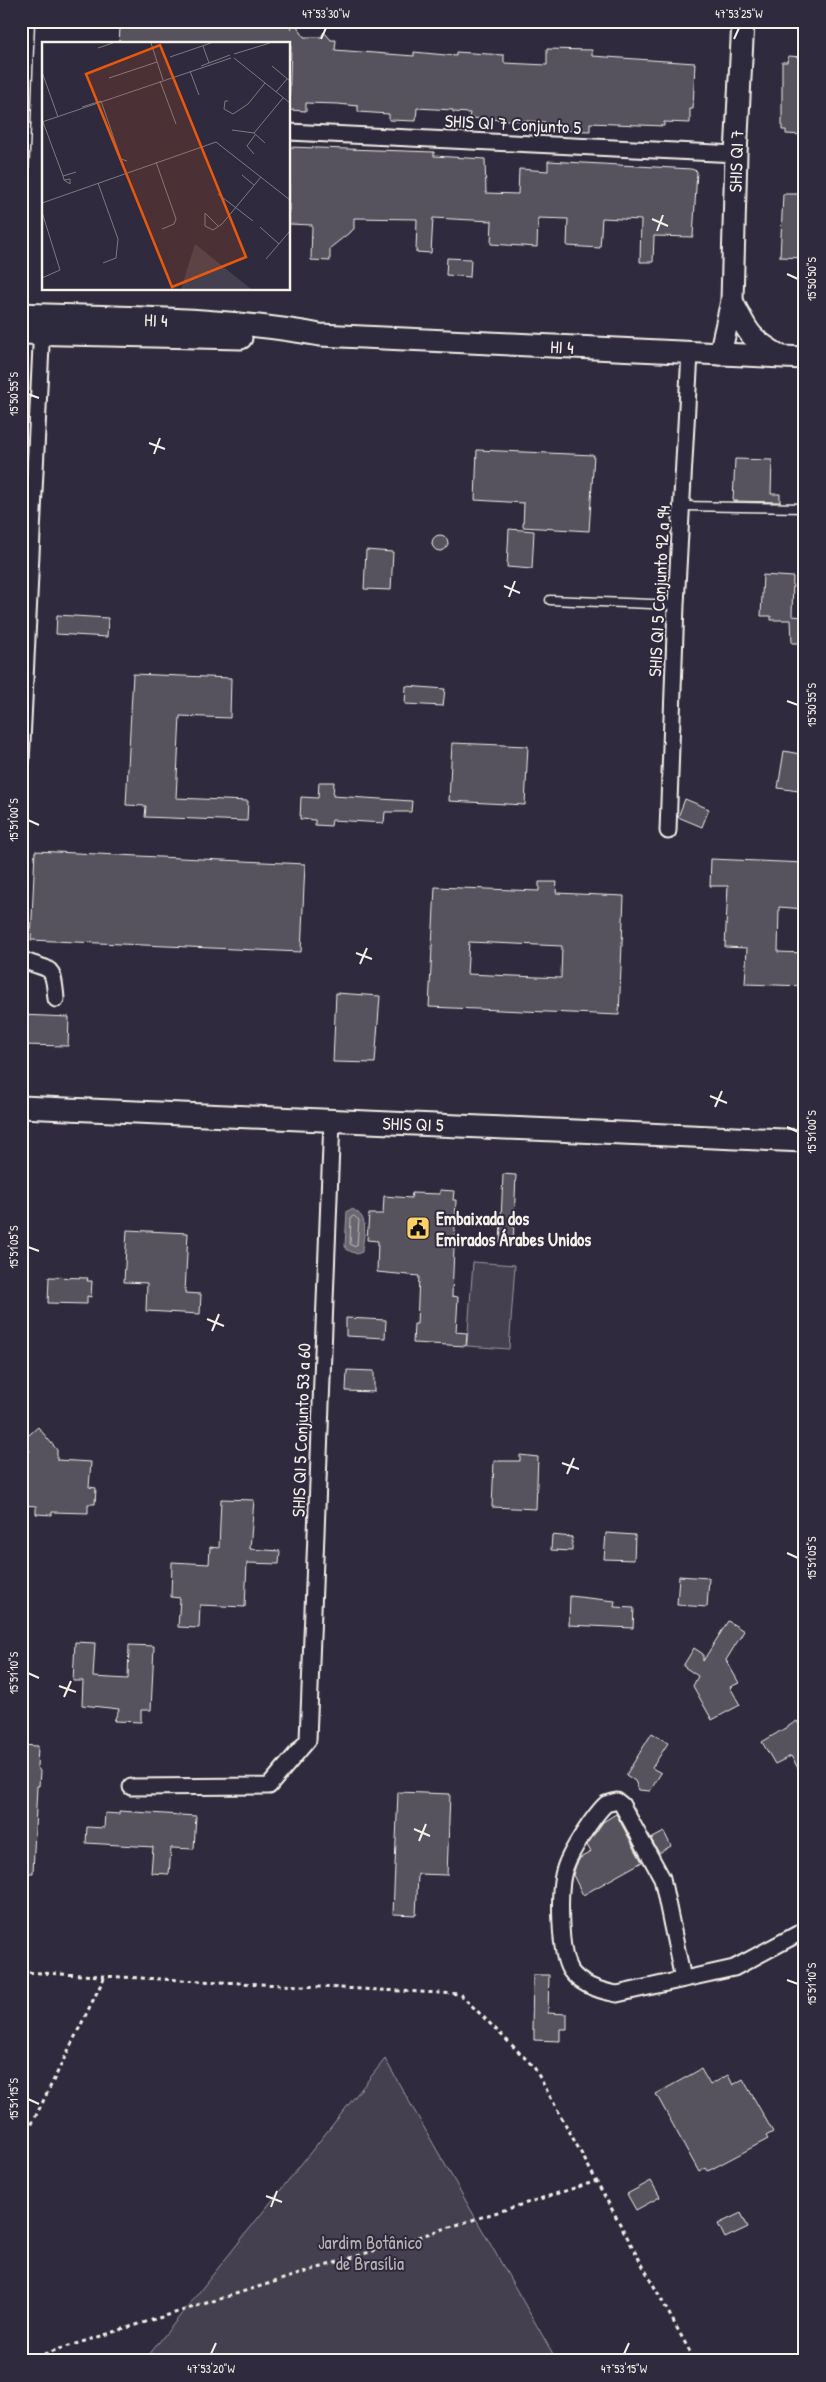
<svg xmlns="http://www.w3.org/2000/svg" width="826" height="2382" viewBox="0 0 826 2382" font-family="'Patrick Hand',sans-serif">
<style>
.green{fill:#454050;stroke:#9c989c}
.water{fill:#6a6670;stroke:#a19ea0}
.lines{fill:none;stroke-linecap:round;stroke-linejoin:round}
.shore{stroke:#bdb9b8;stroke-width:1}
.building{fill:#56525f;stroke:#f4f1e8;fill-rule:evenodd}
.lane-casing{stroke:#f4f1e8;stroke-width:11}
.street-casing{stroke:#f4f1e8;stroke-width:19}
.secondary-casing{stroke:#f4f1e8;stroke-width:25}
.path{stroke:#f4f1e8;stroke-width:3;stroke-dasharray:4 4;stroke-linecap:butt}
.lane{stroke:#2f2a3d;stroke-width:8}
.street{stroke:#2f2a3d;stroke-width:15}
.secondary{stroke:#2f2a3d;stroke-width:21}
.ticks{fill:none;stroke:#f4f1e8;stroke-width:2}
.labels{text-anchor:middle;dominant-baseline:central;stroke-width:4;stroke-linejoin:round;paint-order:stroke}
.street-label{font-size:18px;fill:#f4f1e8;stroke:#2f2a3d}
.poi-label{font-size:18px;font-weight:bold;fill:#f4f1e8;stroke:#2f2a3d;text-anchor:start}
.park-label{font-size:18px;fill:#b7b3b3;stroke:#2f2a3d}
.inset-road{fill:none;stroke:#7e7a81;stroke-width:1}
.view{fill:#e8590c;fill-opacity:0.15;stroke:#e8590c;stroke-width:2.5}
.inset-edge{fill:none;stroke:#f4f1e8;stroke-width:2.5}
.neatline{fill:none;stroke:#f4f1e8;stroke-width:2}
.ticks-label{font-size:12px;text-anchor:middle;fill:#f4f1e8}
</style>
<rect width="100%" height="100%" fill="#2f2a3d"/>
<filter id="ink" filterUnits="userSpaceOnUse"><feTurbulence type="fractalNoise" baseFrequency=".02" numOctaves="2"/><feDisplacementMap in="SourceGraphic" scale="10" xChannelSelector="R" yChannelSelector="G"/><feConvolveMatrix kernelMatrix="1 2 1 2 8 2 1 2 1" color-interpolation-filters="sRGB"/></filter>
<g filter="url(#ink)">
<!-- green -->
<g class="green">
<path d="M473,1262L515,1265L509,1349L467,1346Z"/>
<path d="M385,2059L557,2361H144Z"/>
</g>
<!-- water -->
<path class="water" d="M352,1209C371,1218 363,1234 362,1252L357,1254L347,1250L345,1246L347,1211Z"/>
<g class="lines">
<!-- shore -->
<path class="shore" d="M354,1216L359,1220L357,1245L355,1247L350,1244L351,1218Z"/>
</g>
<!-- building -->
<g class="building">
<path d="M126,21H290L291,30L292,21H294L304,37H321L324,32L331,40H336L335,50L414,56V52L456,56V52L504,55V63L547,65V49L592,50V56L695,63L693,109H690V123L664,122V126L590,123V131L545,130V122L469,118L470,113L453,112V110L417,108L416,121L389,120V114L358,112V106L338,104L306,103V111L289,110L291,44H119L120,27H126Z"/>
<path d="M788,56L802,57L801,72H805V135L786,134V130H782V62H787Z"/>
<path d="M289,147L434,152V156L485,159L486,193L518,194L519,169L548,171V161L691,169L697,171L693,237L654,236L653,262H640L641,220L602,218L600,248L567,246L568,219L538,218L537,247L491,244L492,221L433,218L431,253L416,252L417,219L354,218V229L330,248V261L311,260L312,225L289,224Z"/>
<path d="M783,194H805V258L780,257Z"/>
<path d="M447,258L471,259L470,277L446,275Z"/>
<path d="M477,450L594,455L589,531L523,527L524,503L475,500Z"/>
<path d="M735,459L772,460L771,494H780V502L733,501Z"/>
<path d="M509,529L534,531L532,569L507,567Z"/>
<circle cx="440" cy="543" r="8"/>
<path d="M366,550L393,552L391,590L364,589Z"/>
<path d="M763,575L793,577L792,616L805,617V643H792L791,620H771V616H761Z"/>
<path d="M57,615L108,618L107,637L56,634Z"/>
<path d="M133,674L231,678L230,718L180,716L176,798L248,801L247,821L145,817L146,806L126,805Z"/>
<path d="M406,686L445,689L443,706L405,704Z"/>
<path d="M452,743L528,746L525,805L449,801Z"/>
<path d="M784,751L805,755V792L778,788Z"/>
<path d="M319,782H334L333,796L412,801L411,812H385L384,823L332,820L331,826L315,825V820L300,819L301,797L318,798Z"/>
<path d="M685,799L709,809L702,827L678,817Z"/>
<path d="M35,851L305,864L301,952L31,940Z"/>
<path d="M711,859L805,863V909L779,907L778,952L805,953V986L745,984L747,948L725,947L728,886H710Z"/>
<path d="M539,882H557L556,893L624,896L619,1015L429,1007L435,887L539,891ZM469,942L562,946L561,978L467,974Z"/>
<path d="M336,993L380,996L375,1063L333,1062Z"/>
<path d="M21,1015L69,1017L68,1046L21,1045Z"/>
<path d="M503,1174L516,1175L513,1245L500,1244Z"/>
<path d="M440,1190L454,1191L453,1200H456L452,1296L458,1297L456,1332L467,1333L466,1346L413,1343L414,1324H417L419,1276L377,1272L378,1241L367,1240L369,1214H383L384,1196L411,1198L412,1193L440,1194Z"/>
<path d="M127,1230L188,1233L185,1293L201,1294L200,1314L146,1311L147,1283L124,1282Z"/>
<path d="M49,1277L88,1278L87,1281H92L91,1297L87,1296V1304L48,1303Z"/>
<path d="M346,1318L386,1320L385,1338L346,1336Z"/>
<path d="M347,1370L374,1371V1392L346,1391Z"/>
<path d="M38,1427L57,1450V1460L91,1462L89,1487L96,1488L95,1504H88V1513L52,1512V1515L36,1514V1506L22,1505L24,1456L30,1451L22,1441Z"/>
<path d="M520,1455L538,1457L536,1509L492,1507L494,1461H520Z"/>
<path d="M221,1499L254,1500L250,1549L280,1551L279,1564L247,1563L245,1607L200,1605L199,1628L178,1627L180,1598L171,1597L172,1562L209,1564L210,1547L219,1548Z"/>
<path d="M606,1533L635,1535L634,1560L604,1559Z"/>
<path d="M552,1535L572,1537V1551L551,1550Z"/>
<path d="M679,1576L709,1578L707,1607L677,1605Z"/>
<path d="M570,1596L615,1601L614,1607L634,1608L633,1628L569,1625Z"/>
<path d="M728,1621L744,1631L726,1660L739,1683L730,1687L740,1705L712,1720L693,1686L698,1676L683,1666L694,1648L703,1654V1661Z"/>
<path d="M75,1642L95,1643L93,1677L128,1679L129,1645L154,1646L151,1710H141V1722L114,1721L119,1709L82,1705L83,1681H73Z"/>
<path d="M797,1721L805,1735V1780L791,1756L775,1764L762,1742Z"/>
<path d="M652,1733L668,1743L652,1768L661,1773L650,1791L639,1790L635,1781L626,1775Z"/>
<path d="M21,1745L38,1746L37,1767L40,1771L39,1786H37L33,1873H21Z"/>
<path d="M398,1792L450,1794L447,1875L418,1874L416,1915L393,1914Z"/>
<path d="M119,1811L196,1816L194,1849L171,1848L169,1874L151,1873L153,1847L86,1843L87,1827L104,1828L105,1813L119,1814Z"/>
<path d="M616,1814L642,1862L583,1895L573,1875L576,1865L580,1858L591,1852L587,1845L603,1822Z"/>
<path d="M664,1832L671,1846L659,1853L651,1839Z"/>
<path d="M533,1975H549L548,2013L567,2014V2029H560V2041L534,2040V2029H532Z"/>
<path d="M701,2069L710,2085L728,2075L733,2085L743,2079L773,2132L766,2136L768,2139L708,2171L706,2168L699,2172L656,2094Z"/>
<path d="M651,2181L660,2197L636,2210L627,2194Z"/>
<path d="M741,2213L748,2227L725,2238L718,2224Z"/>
</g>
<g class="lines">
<!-- lane casing -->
<g class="lane-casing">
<g id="lane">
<path d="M21,254L30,21"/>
<path d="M682,506L805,508"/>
<path d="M550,600L676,605"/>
</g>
</g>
<!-- street casing -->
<g class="street-casing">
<g id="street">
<path d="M289,132L736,154"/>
<path d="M21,763L42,325"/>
<path d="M668,831L676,605L690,353"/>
<path d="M21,959C50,973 53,960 56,999"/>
<path d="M131,1787L269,1786L308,1740L332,1120"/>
<path d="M683,1979L662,1878L622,1805L617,1801L606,1804C594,1815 570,1852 565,1868C558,1887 559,1953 570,1970C580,1985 600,1991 617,1994L734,1968L805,1930"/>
</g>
</g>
<!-- secondary casing -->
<g class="secondary-casing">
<g id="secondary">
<path d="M732,301C748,333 749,338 780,356"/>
<path d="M21,314C120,318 222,317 320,335L805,358"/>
<path d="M21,333L241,338"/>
<path d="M720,354L732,301L736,154L743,21"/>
<path d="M21,1107L805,1141"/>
</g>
</g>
<!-- path -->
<g class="path">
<path d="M21,1972L460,1994L534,2067L695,2361"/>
<path d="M21,2146L105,1976"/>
<path d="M21,2361L597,2181"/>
</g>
<!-- lane -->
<use href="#lane" class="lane"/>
<!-- street -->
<use href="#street" class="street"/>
<!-- secondary -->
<use href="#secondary" class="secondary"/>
</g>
</g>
<!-- ticks -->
<path class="ticks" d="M321,39L326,28M734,39L739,28M652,219L668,226M657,231L663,215M787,274L798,279M28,394L39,398M149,443L165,449M154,454L160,438M504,586L520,593M509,597L515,581M787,701L798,705M28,820L39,825M356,953L372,959M360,964L367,948M710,1096L727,1103M715,1107L722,1091M787,1127L798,1132M28,1247L39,1251M207,1319L224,1326M212,1331L219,1314M562,1463L579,1469M567,1474L574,1458M787,1553L798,1558M28,1673L39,1678M59,1686L76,1692M64,1697L71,1681M414,1829L430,1836M419,1841L426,1824M787,1980L798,1984M28,2099L39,2104M266,2196L282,2202M271,2207L277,2191M211,2354L216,2343M624,2354L629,2343"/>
<!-- icons -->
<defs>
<g id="civic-square" transform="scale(1.25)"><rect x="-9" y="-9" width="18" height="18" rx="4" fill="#ffd166" stroke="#2f2a3d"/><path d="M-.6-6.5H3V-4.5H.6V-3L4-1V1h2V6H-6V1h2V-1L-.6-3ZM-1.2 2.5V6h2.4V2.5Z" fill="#111"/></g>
</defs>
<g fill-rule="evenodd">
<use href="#civic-square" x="418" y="1228"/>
</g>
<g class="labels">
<!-- street labels -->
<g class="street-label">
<text transform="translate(513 124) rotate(3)">SHIS QI 7 Conjunto 5</text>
<text transform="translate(736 161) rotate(-88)">SHIS QI 7</text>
<text transform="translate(156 320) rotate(2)">HI 4</text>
<text transform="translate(562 347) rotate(3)">HI 4</text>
<text transform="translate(659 591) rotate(-87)">SHIS QI 5 Conjunto 92 a 94</text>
<text transform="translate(413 1124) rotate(2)">SHIS QI 5</text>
<text transform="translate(301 1430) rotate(-88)">SHIS QI 5 Conjunto 53 a 60</text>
</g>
<!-- poi labels -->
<g class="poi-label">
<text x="436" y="1218">Embaixada dos<tspan x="436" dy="21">Emirados Árabes Unidos</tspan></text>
</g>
<!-- park labels -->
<g class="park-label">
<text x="370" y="2242">Jardim Botânico<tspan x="370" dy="21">de Brasília</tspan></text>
</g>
</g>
<!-- overview -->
<g transform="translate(42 42)">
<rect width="248" height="248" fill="#2f2a3d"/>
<path d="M153,202L209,247H139Z" fill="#454050"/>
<path class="inset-road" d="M109,1L121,38M161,4L167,21M56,6L71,1M192,12L228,1M128,15L169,1M192,16L248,61M159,24L188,13M230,24L248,39M148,29L157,53M0,30L16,75M67,36L115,20M118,39L134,82M234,50L245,37M59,59L79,117L85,119M186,59H183L182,67L191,72L206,62L223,41M40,65L59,59M0,80L189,16M1,80L21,134M190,88L212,91M223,101L212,91L241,56M212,112L205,104L213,93M114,120L134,177L132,182L120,187M200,133L212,143M22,138L28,142V137L22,138L21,134L34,130M56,141L76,197L74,216L61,221M176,152L211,179M0,161L174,100L248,158M0,170L18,228L0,236M176,184L163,171V184L171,188L180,182L219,135M218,185L237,202M224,217L248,189"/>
<path class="view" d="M118,3L204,215L130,245L44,32Z"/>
<rect width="248" height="248" class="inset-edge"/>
</g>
<!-- margin -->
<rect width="826" height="2382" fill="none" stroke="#2f2a3d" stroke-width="55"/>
<rect x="28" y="28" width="770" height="2326" class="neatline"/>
<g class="ticks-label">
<text x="326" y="18">47°53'30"W</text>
<text x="739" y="18">47°53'25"W</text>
<text transform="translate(812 279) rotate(-90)" y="4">15°50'50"S</text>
<text transform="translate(14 394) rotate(-90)" y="4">15°50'55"S</text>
<text transform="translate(812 705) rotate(-90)" y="4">15°50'55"S</text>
<text transform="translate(14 820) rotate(-90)" y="4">15°51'00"S</text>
<text transform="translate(812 1132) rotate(-90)" y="4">15°51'00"S</text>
<text transform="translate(14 1247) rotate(-90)" y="4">15°51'05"S</text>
<text transform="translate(812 1558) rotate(-90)" y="4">15°51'05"S</text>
<text transform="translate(14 1673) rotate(-90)" y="4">15°51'10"S</text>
<text transform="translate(812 1984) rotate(-90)" y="4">15°51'10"S</text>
<text transform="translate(14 2099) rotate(-90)" y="4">15°51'15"S</text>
<text x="211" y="2373">47°53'20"W</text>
<text x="624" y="2373">47°53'15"W</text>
</g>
</svg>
